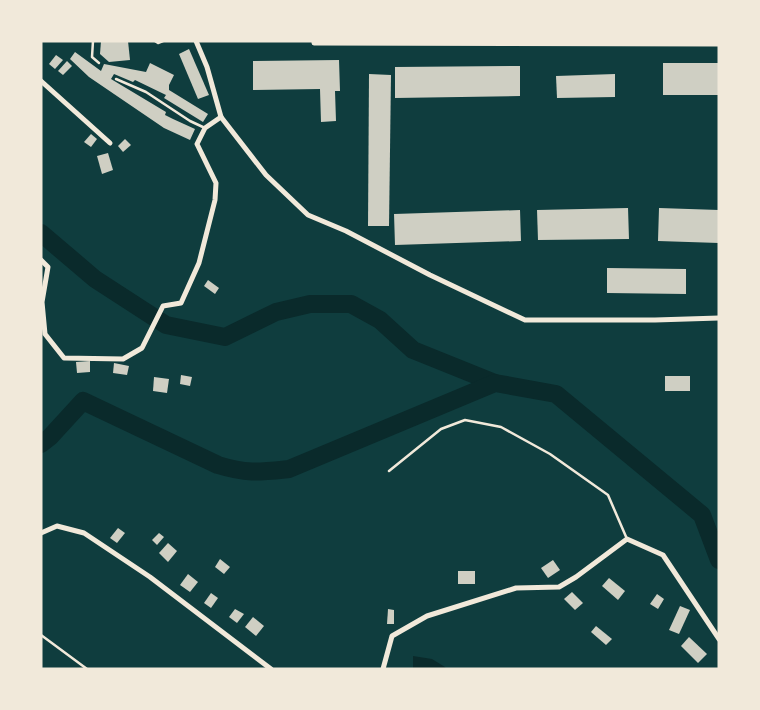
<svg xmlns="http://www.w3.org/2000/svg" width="760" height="710" viewBox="0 0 760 710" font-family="'Work Sans',sans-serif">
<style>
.water{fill:#0a2a2b}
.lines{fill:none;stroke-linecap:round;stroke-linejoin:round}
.river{stroke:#0a2a2b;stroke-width:18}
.building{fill:#cfcfc3}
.service{stroke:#f1e9da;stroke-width:2.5}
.minor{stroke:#f1e9da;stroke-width:5}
</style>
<rect width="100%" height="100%" fill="#0f3d3e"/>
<!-- water -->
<path class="water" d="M413,656L432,659L445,667L446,669H413Z"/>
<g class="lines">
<!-- river -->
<g class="river">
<path d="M41,233L95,279L166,325L225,337L276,312L310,304H351L380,320L413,350L495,383"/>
<path d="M41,444L50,437L83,401L218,465C247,474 260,472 289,469L495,383L556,394L702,515L719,560"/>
</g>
</g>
<!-- building -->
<g class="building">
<path d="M101,41H128L130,60L109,62L100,54Z"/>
<path d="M189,49L209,95L198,99L179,54Z"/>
<path d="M75,52L101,71L104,64L146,72L150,63L174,75L169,85V90L208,114L203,122L164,98L166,95L135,80L133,82L114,74L111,79L166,112L165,115L173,119L195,129L190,140L164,128L89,77L70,59Z"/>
<path d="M56,55L63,60L55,69L49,64Z"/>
<path d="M339,60L340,91H335L336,121L321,122L320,89L253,90V61Z"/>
<path d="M67,61L72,66L63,75L58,71Z"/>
<rect x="663" y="63" width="56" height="32"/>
<path d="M520,66V96L395,98V67Z"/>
<path d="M369,74L391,75L389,226H368Z"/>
<path d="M615,74V97L557,98L556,76Z"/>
<path d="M91,134L97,139L91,147L84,142Z"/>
<path d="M125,139L131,145L123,152L118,146Z"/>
<path d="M108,153L113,170L102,174L97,156Z"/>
<path d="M628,208L629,239L538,240L537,210Z"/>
<path d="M659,208L719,210V243L658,241Z"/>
<path d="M520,210L521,241L395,245L394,214Z"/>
<path d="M607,268L686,269V294L607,293Z"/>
<path d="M208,280L219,288L215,294L204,286Z"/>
<path d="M90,361V372L77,373L76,362Z"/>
<path d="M114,363L129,366L127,375L113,373Z"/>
<path d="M181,375L192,377L190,386L180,384Z"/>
<rect x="665" y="376" width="25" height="15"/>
<path d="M154,377L169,379L167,393L153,391Z"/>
<path d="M118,528L125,533L117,543L110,538Z"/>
<path d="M159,533L164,537L157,545L152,540Z"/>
<path d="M168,543L177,551L168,562L159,553Z"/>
<path d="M220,559L230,567L224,574L215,567Z"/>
<path d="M553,560L560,570L548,578L541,568Z"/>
<rect x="458" y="571" width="17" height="13"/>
<path d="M188,574L198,582L190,592L180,585Z"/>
<path d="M609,578L625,591L618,600L602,586Z"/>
<path d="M572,592L583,603L575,610L564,599Z"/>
<path d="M211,593L218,598L211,608L204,603Z"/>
<path d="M657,594L664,599L658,609L650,604Z"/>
<path d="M680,606L690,610L679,634L669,630Z"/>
<path d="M235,609L244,614L237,623L229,617Z"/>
<path d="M388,609L394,610V624H387Z"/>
<path d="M253,617L264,626L256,636L245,627Z"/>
<path d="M596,626L612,639L606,645L591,632Z"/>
<path d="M689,637L707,654L698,663L681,646Z"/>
</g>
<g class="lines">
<!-- service -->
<g class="service">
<path d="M93,41L92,57L99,63"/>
<path d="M155,41L158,43L163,41"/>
<path d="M116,79L146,92L190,121L205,128"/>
<path d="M389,471L441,429L465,420L501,427L550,454L608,495L627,539"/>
<path d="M41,635L87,669"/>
</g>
<!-- minor -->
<g class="minor">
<path d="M196,41L207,67L221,117L266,175L308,215L346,231L430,275L525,320H655L719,318"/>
<path d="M314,41V43L719,44"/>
<path d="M41,81L110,143"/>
<path d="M41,260L48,267L42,302L45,334L64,358L123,359L142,348L163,306L181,303L199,263L215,200L216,183L197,144L205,128L221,117"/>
<path d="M41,533L57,526L84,533L150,577L271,669"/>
<path d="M383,669L392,636L427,616L516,588L559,587L576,577L627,539L663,555L719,639"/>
</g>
</g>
<!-- border -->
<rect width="760" height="710" fill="none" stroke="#f1e9da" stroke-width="85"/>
</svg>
